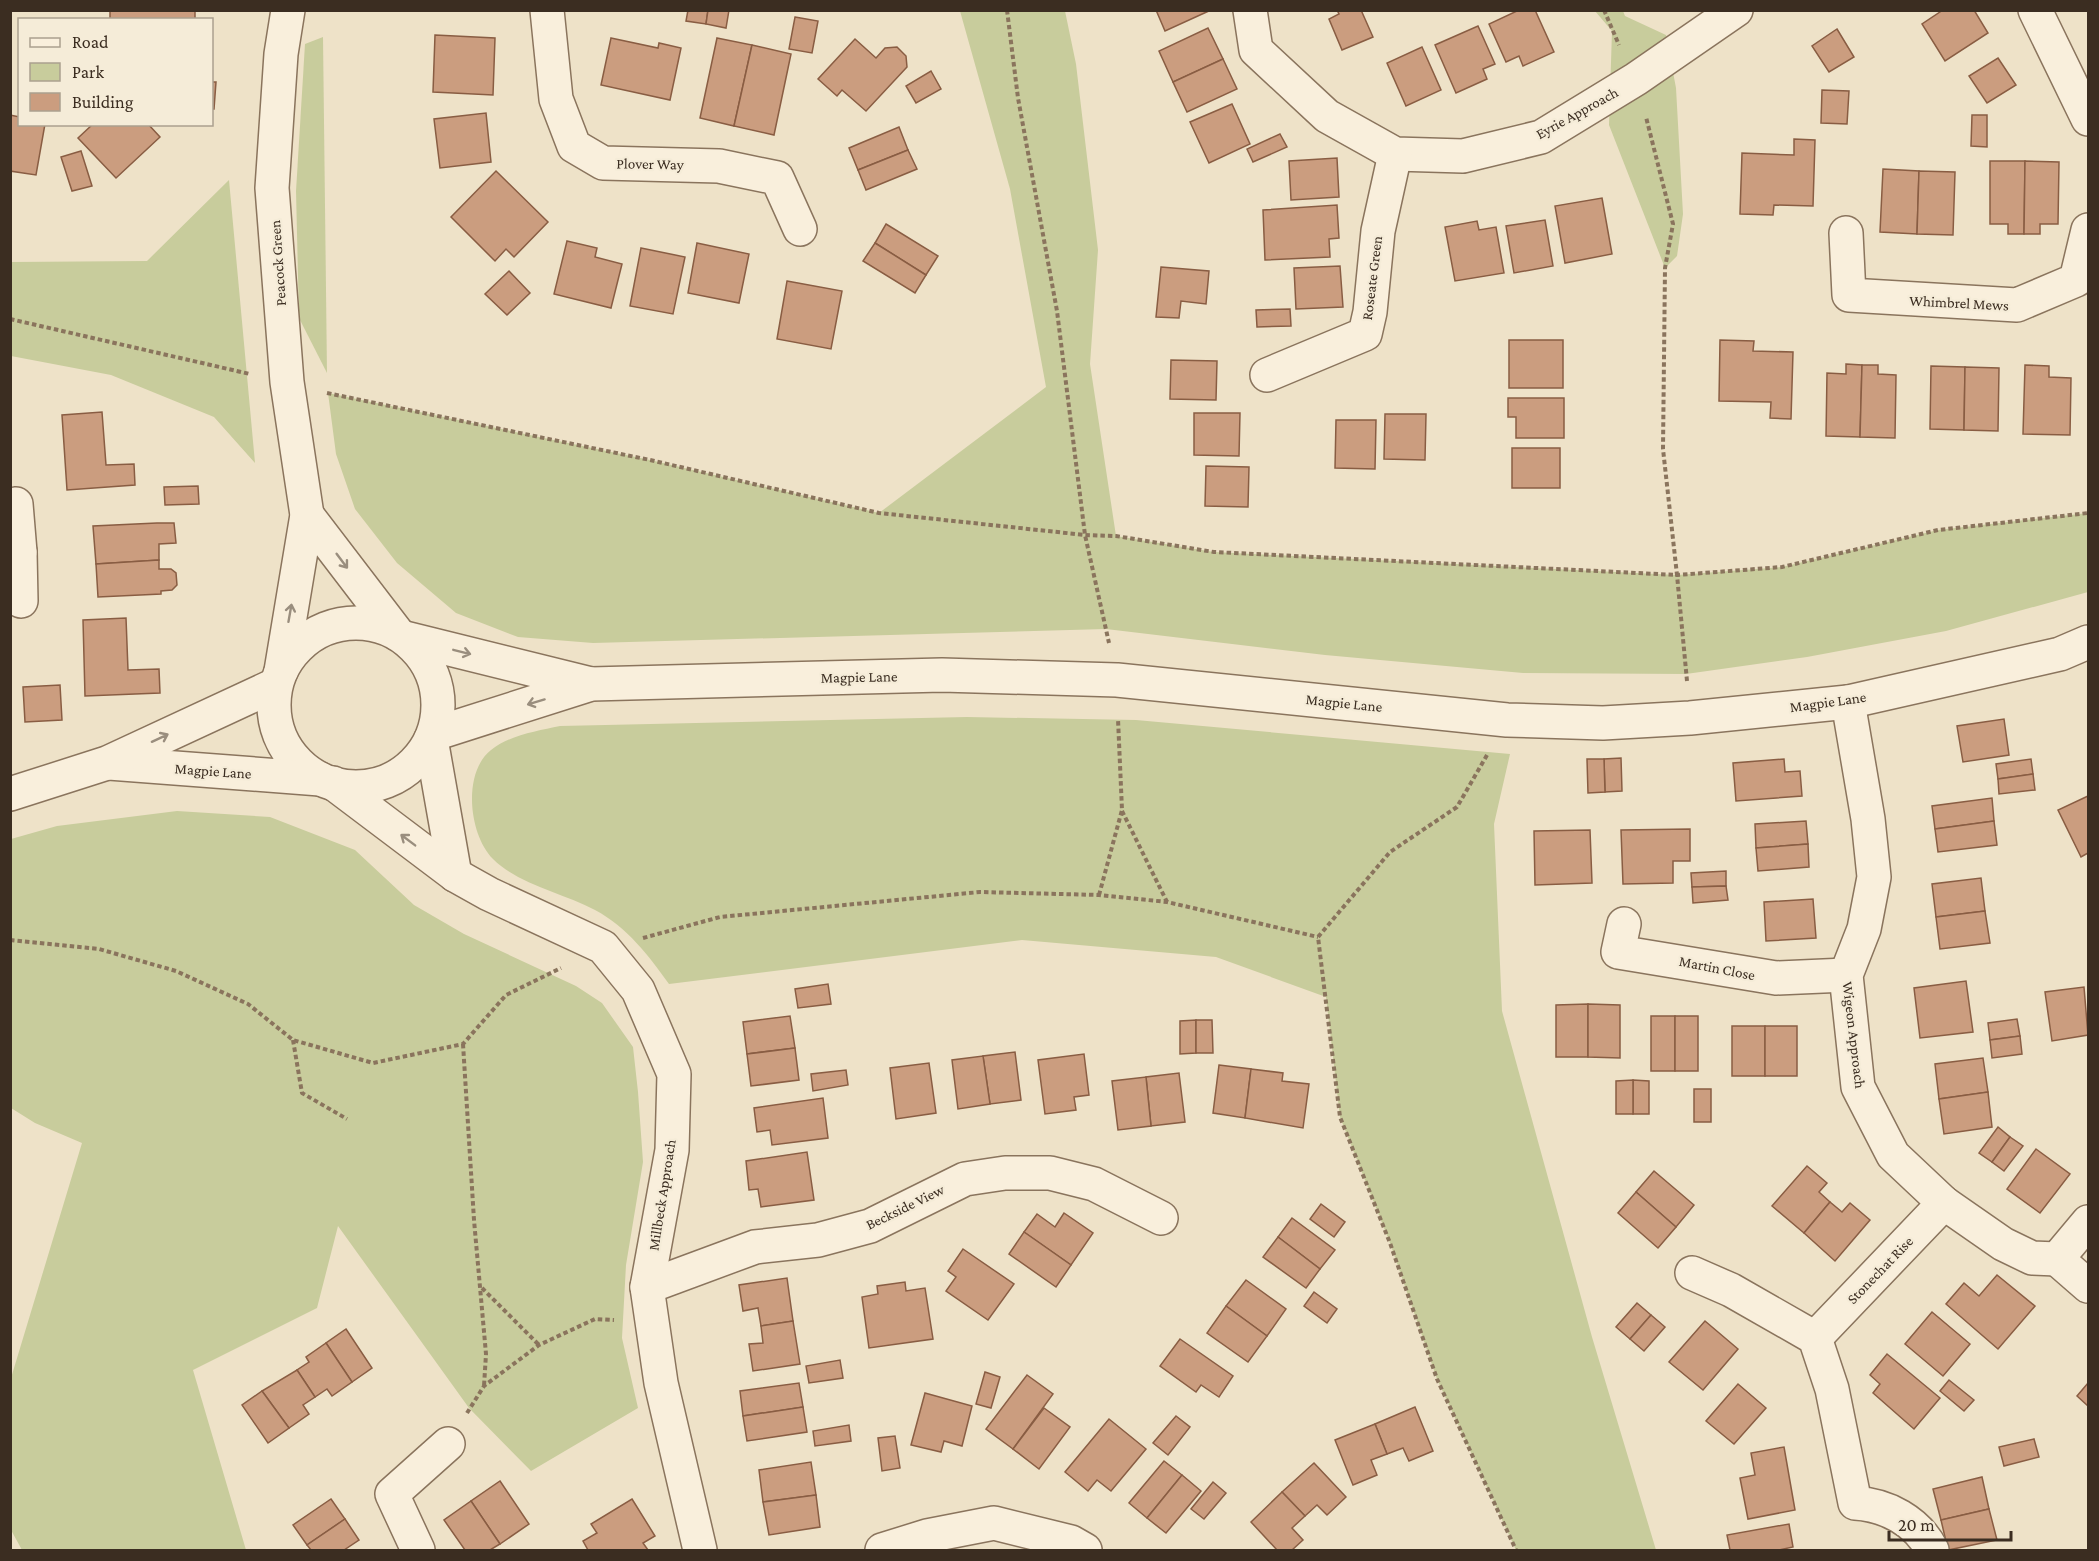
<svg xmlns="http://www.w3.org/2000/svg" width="2099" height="1561" viewBox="0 0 2099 1561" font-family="'Crimson Pro',serif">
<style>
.green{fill:#c8cc9c}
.building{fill:#cb9d7f;stroke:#895d43;stroke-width:1.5}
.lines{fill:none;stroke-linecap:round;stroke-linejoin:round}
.minor-casing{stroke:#8a745d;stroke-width:36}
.path{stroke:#8a745d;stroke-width:4;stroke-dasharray:4.5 3;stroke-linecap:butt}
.minor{stroke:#f9efdc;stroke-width:33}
.oneway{stroke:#9a8e7e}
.labels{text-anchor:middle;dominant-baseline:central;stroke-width:4.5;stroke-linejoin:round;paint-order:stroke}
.street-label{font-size:15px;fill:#3b2d21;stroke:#f5ecd8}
</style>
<rect width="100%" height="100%" fill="#eee2c8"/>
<!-- green -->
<g class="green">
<path d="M960,11H1065L1076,64L1098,250L1090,364L1116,536L1214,552L1677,575L1782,567L1938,530L2088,513V592L1946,631L1807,657L1686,674L1523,673L1325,655L1106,629L593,643L518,637L456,613L397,563L355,509L336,454L328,393L650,460L879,513L1046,387L1010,189Z"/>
<path d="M1595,11H1623L1625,16L1666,35L1676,88L1683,214L1677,256L1665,268L1609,125L1612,31Z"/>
<path d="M323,37L327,373L299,318L296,191L305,44Z"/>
<path d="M229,180L255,463L214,417L111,375L11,356V262L147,261Z"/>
<path d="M967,717L1136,720L1510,754L1494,824L1502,1011L1592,1337L1656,1550H1516L1437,1379L1390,1243L1340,1117L1326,997L1216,957L1022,940L669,984C649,956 627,927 595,910C563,893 519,885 493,859C469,835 462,773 491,750C510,735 537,731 560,726Z"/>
<path d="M177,811L270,817L355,850L414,905L464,934L576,986L602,1003L633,1047L638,1092L643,1162L626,1265L622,1338L638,1408L531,1471L469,1408L338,1226L317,1308L193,1370L246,1550H22L11,1530V1378L82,1143L35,1123L11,1108V839L57,826Z"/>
</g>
<!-- building -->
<g class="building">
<rect x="110" y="10" width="85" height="10"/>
<path d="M688,10H708L706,24L686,21Z"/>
<path d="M708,10H729L726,28L706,24Z"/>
<path d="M1156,10H1211L1165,31Z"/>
<path d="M1337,10H1361L1373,37L1342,50L1329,19L1339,14Z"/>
<path d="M1519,10H1535L1554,52L1523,66L1519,56L1506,62L1489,24Z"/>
<path d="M1943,10H1974L1988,33L1945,61L1922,24Z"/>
<path d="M795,17L818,21L812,53L789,49Z"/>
<path d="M1478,26L1495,64L1483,69L1487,79L1456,93L1435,45Z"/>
<path d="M1208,28L1223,59L1173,82L1159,51Z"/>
<path d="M1837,29L1854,57L1829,72L1812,46Z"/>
<path d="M435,35L495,38L493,95L433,92Z"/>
<path d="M611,38L658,48L659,43L681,48L670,100L601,85Z"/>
<path d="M717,38L752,45L734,126L700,118Z"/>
<path d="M855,39L876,58L885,48L897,47L906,56L907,67L866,111L842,90L837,96L818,79Z"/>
<path d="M752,45L791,54L774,135L734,126Z"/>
<path d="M1422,47L1441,90L1406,106L1387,63Z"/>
<path d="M1998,58L2016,85L1987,103L1969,76Z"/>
<path d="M1223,59L1237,89L1187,112L1173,82Z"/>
<path d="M931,71L941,89L916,103L906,86Z"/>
<path d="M212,82H216L214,109H212Z"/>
<path d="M1822,90L1849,91L1847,124L1821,123Z"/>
<path d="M1232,104L1250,144L1209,163L1190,122Z"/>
<path d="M486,113L491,162L440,168L434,119Z"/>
<path d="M10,115L20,117V124H45L36,175L10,171Z"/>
<path d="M1972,115H1987V147L1971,146Z"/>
<path d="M93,124H148L160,137L116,178L78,138Z"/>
<path d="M899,127L908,150L858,170L849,148Z"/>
<path d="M1280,134L1287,147L1253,162L1247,149Z"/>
<path d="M1794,139L1815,140L1813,206L1774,205L1773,215L1740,214L1742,153L1794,155Z"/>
<path d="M908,150L917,169L866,190L858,170Z"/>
<path d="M81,151L92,186L72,191L61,157Z"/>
<path d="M1337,158L1339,197L1291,200L1289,161Z"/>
<path d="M1990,161H2025L2024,234H2008V224H1990Z"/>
<path d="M2025,161L2059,162L2058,224H2040V234H2024Z"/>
<path d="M1883,169L1919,171L1917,234L1880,232Z"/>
<path d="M496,171L548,222L514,257L506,249L495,261L451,217Z"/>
<path d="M1919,171L1955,172L1953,235L1917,234Z"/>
<path d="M1602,198L1612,254L1565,263L1555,206Z"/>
<path d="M1337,205L1339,238L1329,239L1330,257L1265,260L1263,210Z"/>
<path d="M1545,220L1553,266L1514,273L1506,226Z"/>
<path d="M1477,221L1479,230L1496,227L1504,273L1455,281L1445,227Z"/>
<path d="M886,224L938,256L926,275L875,243Z"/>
<path d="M567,241L597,248L595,257L622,264L611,308L554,294Z"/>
<path d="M697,243L749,254L739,303L688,293Z"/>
<path d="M875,243L926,275L915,293L863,261Z"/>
<path d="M641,248L685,257L673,314L630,306Z"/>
<path d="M1340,266L1343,307L1296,309L1294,268Z"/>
<path d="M1161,267L1209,271L1206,304L1181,301L1179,318L1156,317Z"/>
<path d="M509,271L530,293L507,315L485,294Z"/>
<path d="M787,281L842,291L831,349L777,339Z"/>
<path d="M1290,309L1291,326L1257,327L1256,310Z"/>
<rect x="1509" y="340" width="54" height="48"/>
<path d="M1720,340L1754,341L1753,351L1793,352L1791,419L1770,418L1771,402L1719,401Z"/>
<path d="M1171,360L1217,361L1216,400L1170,399Z"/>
<path d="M1846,364L1862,365L1860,437L1826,436L1827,373L1846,374Z"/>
<path d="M1862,365H1878V374L1896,375L1895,438L1860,437Z"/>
<path d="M2025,365L2049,366V377L2071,378L2070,435L2023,434Z"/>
<path d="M1931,366L1965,367L1964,430L1930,429Z"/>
<path d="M1965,367L1999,368L1998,431L1964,430Z"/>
<path d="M1508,398H1564V438H1516V417H1508Z"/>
<path d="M102,412L106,465L134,464L135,485L67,490L62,415Z"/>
<path d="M1194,413H1240L1239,456L1194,455Z"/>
<path d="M1385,414H1426L1425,460L1384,459Z"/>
<path d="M1336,420H1376L1375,469L1335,468Z"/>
<rect x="1512" y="448" width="48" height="40"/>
<path d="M1206,466L1249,467L1248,507L1205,506Z"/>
<path d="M198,486L199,504L165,505L164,487Z"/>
<path d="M157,523H174L176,543L159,544V560L96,564L93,526Z"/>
<path d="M159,560V569H171L176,573L177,585L172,590L161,591V594L98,597L96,564Z"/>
<path d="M126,618L128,670L159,669L160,693L85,696L83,620Z"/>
<path d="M60,685L62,720L25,722L23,687Z"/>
<path d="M2004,719L2009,755L1963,762L1957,726Z"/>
<path d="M1621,758L1622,791L1605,792L1604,759Z"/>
<path d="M1587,759H1604L1605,792L1588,793Z"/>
<path d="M1784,759L1785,772L1800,771L1802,796L1736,801L1733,763Z"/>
<path d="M2031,759L2033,774L1998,779L1996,764Z"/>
<path d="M2033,774L2035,790L1999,794L1998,779Z"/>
<path d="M2088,796V853L2081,857L2058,810Z"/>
<path d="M1992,798L1994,821L1935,829L1932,806Z"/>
<path d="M1806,821L1808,844L1756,848L1755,824Z"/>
<path d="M1994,821L1997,845L1938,852L1935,829Z"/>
<path d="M1690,829V861H1673V883L1623,884L1621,830Z"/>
<path d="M1590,830L1592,883L1535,885L1534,831Z"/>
<path d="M1808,844L1809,867L1758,871L1756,848Z"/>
<path d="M1726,871V886L1692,887L1691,873Z"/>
<path d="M1981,878L1985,911L1936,917L1932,884Z"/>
<path d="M1726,886L1728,900L1693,903L1692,887Z"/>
<path d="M1813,899L1816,938L1766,941L1764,902Z"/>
<path d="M1985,911L1990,943L1940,949L1936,917Z"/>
<path d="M1966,981L1973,1032L1920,1038L1914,988Z"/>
<path d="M828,984L831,1004L798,1008L795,989Z"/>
<path d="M2084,987L2088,1035L2052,1041L2045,992Z"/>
<path d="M1588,1004V1057H1556V1005Z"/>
<path d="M1588,1004L1620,1005V1058L1588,1057Z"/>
<path d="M790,1016L795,1048L747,1054L743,1022Z"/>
<rect x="1651" y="1016" width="24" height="55"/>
<rect x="1675" y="1016" width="23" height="55"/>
<path d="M2017,1019L2020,1036L1990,1040L1988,1023Z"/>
<path d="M1196,1020V1053L1180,1054V1021Z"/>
<path d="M1196,1020H1212L1213,1053H1196Z"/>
<rect x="1732" y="1026" width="33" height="50"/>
<rect x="1765" y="1026" width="32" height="50"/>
<path d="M2020,1036L2022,1054L1992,1058L1990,1040Z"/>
<path d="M795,1048L799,1080L751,1086L747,1054Z"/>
<path d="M1015,1052L1021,1100L990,1104L983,1056Z"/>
<path d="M1084,1054L1089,1095L1074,1097L1076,1110L1045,1114L1038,1060Z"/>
<path d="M983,1056L990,1104L958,1109L952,1060Z"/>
<path d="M1983,1058L1988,1092L1939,1099L1935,1064Z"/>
<path d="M929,1063L936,1113L896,1119L890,1068Z"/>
<path d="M1219,1065L1251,1069L1245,1118L1213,1113Z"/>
<path d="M1251,1069L1283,1073L1282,1081L1309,1084L1303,1128L1245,1118Z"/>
<path d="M846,1070L848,1085L813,1091L811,1074Z"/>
<path d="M1179,1073L1185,1122L1151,1126L1146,1077Z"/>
<path d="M1146,1077L1151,1126L1118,1130L1112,1081Z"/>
<path d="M1633,1080L1649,1081V1114H1633Z"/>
<path d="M1633,1080V1114H1616V1081Z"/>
<rect x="1694" y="1089" width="17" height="33"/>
<path d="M1988,1092L1992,1127L1944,1134L1939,1099Z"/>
<path d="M823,1098L828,1138L772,1145L770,1130L757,1132L754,1108Z"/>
<path d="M1998,1127L2010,1137L1992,1162L1979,1153Z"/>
<path d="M2010,1137L2023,1146L2004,1171L1992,1162Z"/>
<path d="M2036,1149L2070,1174L2040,1213L2007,1189Z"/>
<path d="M807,1152L814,1200L761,1207L758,1189L749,1190L746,1161Z"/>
<path d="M1807,1166L1827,1183L1819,1192L1830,1202L1804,1233L1772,1206Z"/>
<path d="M1654,1171L1694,1205L1676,1227L1636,1192Z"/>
<path d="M1636,1192L1676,1227L1658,1248L1618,1213Z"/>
<path d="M1830,1202L1842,1212L1850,1203L1870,1220L1835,1261L1804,1233Z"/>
<path d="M1321,1204L1345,1222L1334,1237L1310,1219Z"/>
<path d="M1064,1213L1093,1233L1071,1265L1024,1232L1037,1214L1055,1227Z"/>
<path d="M1292,1218L1335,1250L1320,1269L1278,1237Z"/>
<path d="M1024,1232L1071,1265L1056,1287L1009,1254Z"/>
<path d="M1278,1237L1320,1269L1306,1288L1263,1257Z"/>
<path d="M963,1249L1014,1284L988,1320L946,1291L956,1277L948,1271Z"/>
<path d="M1997,1275L2035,1306L1998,1349L1946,1304L1964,1283L1979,1296Z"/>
<path d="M787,1278L793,1321L761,1326L758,1308L743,1311L739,1285Z"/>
<path d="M1246,1280L1286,1309L1267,1336L1226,1306Z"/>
<path d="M905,1282L906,1291L925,1288L933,1339L869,1348L862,1297L878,1294L877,1286Z"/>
<path d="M1314,1292L1337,1309L1327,1323L1304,1306Z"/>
<path d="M1637,1303L1651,1315L1630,1339L1616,1327Z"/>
<path d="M1226,1306L1267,1336L1248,1362L1207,1333Z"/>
<path d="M1932,1312L1970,1344L1943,1376L1905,1344Z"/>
<path d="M1651,1315L1665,1327L1644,1351L1630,1339Z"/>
<path d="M793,1321L800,1364L753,1371L749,1344L763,1343L761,1326Z"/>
<path d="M1705,1321L1738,1349L1703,1390L1669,1362Z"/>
<path d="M346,1329L372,1368L352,1382L326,1343Z"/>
<path d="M1180,1339L1233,1376L1219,1397L1201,1385L1196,1392L1160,1366Z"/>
<path d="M326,1343L352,1382L332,1396L327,1389L315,1397L297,1370L309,1362L306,1357Z"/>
<path d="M1887,1354L1940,1398L1914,1429L1873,1393L1880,1384L1870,1375Z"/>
<path d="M840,1360L843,1378L809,1383L806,1366Z"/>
<path d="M297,1370L315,1397L303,1405L309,1414L289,1428L262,1391Z"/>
<path d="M985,1372L1000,1377L991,1408L976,1404Z"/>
<path d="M1027,1375L1053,1394L1013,1449L986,1429Z"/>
<path d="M1949,1380L1974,1400L1964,1411L1940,1391Z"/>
<path d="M799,1383L803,1407L743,1416L740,1391Z"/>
<path d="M2088,1383V1406L2077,1396Z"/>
<path d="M1738,1384L1766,1408L1734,1444L1706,1421Z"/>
<path d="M262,1391L289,1428L268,1443L242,1405Z"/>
<path d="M925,1393L972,1406L962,1446L944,1441L941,1452L911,1445Z"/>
<path d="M803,1407L807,1432L747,1441L743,1416Z"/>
<path d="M1415,1407L1433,1451L1409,1461L1403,1448L1387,1454L1375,1424Z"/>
<path d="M1044,1408L1070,1427L1039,1469L1013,1449Z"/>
<path d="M1176,1416L1190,1427L1168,1455L1153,1443Z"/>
<path d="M1109,1419L1146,1449L1111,1491L1097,1480L1088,1491L1065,1472Z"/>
<path d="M1375,1424L1387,1454L1371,1460L1377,1475L1353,1485L1335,1440Z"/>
<path d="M849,1425L851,1441L815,1446L813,1431Z"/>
<path d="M895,1436L900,1468L882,1471L878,1438Z"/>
<path d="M2034,1439L2039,1457L2004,1466L1999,1447Z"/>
<path d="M1784,1447L1795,1510L1748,1519L1740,1478L1755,1475L1751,1453Z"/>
<path d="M1164,1461L1182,1475L1147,1518L1129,1503Z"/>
<path d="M811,1462L816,1495L763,1502L759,1470Z"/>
<path d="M1314,1463L1346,1497L1327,1515L1317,1505L1305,1516L1282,1492Z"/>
<path d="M1182,1475L1201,1491L1166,1533L1147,1518Z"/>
<path d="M1982,1477L1989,1509L1941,1520L1933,1489Z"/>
<path d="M500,1481L529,1524L500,1544L471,1501Z"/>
<path d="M1213,1482L1226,1493L1204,1519L1191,1509Z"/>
<path d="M1282,1492L1305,1516L1292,1528L1303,1540L1292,1550H1277L1251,1522Z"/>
<path d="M816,1495L820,1527L769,1535L763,1502Z"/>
<path d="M331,1499L345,1519L307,1545L293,1525Z"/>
<path d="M632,1499L655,1536L643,1543L648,1550H588L583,1541L597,1533L591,1524Z"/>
<path d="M471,1501L500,1544L490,1550H465L444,1520Z"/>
<path d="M1989,1509L1997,1540L1948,1550L1941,1520Z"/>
<path d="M345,1519L359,1540L344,1550H311L307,1545Z"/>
<path d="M1789,1524L1793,1547L1779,1550H1730L1727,1535Z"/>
</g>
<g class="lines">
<!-- minor casing -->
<g class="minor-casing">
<g id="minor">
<path d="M547,10L556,99L574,146L603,163L719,166L777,178L800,229"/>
<path d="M1250,10L1256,50L1327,116L1395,154L1463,156L1541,137L1636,79L1736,10"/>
<path d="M2035,10L2088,119"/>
<path d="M1846,233L1849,295L2017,305L2076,280L2088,230"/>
<path d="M1267,375L1365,334L1370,312L1378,231L1395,154"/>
<path d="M16,504L20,552"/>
<path d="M307,515L398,634"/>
<path d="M10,553L20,552L21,601"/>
<circle cx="356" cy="705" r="82"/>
<path d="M405,638L591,684"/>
<path d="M281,671L307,515L287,382L272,188L281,54L288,10"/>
<path d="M1848,702L1868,819L1874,877L1864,929L1846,975L1858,1087L1893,1155L1944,1203L2003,1244L2032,1258L2057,1259L2088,1222"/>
<path d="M434,734L591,684L942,675L1117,680L1507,720L1603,723L1690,718L1848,702L2060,654L2088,642"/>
<path d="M431,739L455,875"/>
<path d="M109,763L320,779"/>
<path d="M333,783L455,875L489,894L603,947L638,990L674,1074L672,1150L647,1287L661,1383L700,1550"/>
<path d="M10,794L107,763L275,685"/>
<path d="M1624,924L1618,952L1776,978L1846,975"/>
<path d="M2057,1259L2088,1286"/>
<path d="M1692,1273L1731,1290L1815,1338L1832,1389L1855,1503C1887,1505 1917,1521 1932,1550"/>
<path d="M647,1287L755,1247L818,1240L870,1226L965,1179L1005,1173H1050L1094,1184L1161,1218"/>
<path d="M1815,1338L1944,1203"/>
<path d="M418,1550L392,1494L448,1444"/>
<path d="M882,1550L927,1536L994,1523L1071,1542L1085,1550"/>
</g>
</g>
<!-- path -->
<g class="path">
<path d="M1007,10L1018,98L1057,311L1085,535L1109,643"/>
<path d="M1604,10L1619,45"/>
<path d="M10,319L250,374"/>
<path d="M327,393L650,460L879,513L1085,535L1116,536L1214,552L1677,575L1663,449L1665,268L1673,224L1646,117"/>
<path d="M1687,681L1677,575L1782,567L1938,530L2088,513"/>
<path d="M1487,755L1457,807L1390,852L1318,937L1340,1117L1390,1243L1437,1379L1516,1550"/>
<path d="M1122,811L1167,902"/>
<path d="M1099,895L1122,810L1118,719"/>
<path d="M643,938L720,917L980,892L1099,895L1167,902L1318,937"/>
<path d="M10,940L99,949L176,971L248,1004L293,1040L373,1063L463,1044L506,995L561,968"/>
<path d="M293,1040L302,1093L347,1119"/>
<path d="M463,1044L474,1220L486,1354L484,1386"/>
<path d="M482,1288L539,1345"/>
<path d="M467,1413L484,1386L539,1345L595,1319L614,1320"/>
</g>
<!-- minor -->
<use href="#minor" class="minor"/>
</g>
<!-- one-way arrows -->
<defs><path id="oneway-shaft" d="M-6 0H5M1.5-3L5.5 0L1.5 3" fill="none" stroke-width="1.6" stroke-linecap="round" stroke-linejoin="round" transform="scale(1.5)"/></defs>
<g class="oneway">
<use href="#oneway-shaft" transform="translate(342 561) rotate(53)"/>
<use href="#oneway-shaft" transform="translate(290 613) rotate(-80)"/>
<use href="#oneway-shaft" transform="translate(462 652) rotate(14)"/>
<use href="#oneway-shaft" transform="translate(536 702) rotate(163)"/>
<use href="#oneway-shaft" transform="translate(160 738) rotate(-25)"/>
<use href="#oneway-shaft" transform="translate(408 840) rotate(-143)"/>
</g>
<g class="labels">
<!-- street labels -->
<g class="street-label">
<text transform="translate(1577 113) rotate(-29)">Eyrie Approach</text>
<text transform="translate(650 164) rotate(1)">Plover Way</text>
<text transform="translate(278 263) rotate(-94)">Peacock Green</text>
<text transform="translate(1372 278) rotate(-83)">Roseate Green</text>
<text transform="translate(1959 303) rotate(3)">Whimbrel Mews</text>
<text transform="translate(859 677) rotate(-1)">Magpie Lane</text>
<text transform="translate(1828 702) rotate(-8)">Magpie Lane</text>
<text transform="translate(1344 703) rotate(6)">Magpie Lane</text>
<text transform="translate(213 771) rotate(4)">Magpie Lane</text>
<text transform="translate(1717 968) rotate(11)">Martin Close</text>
<text transform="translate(1854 1035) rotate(83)">Wigeon Approach</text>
<text transform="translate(662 1195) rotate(-81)">Millbeck Approach</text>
<text transform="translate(905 1207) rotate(-26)">Beckside View</text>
<text transform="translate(1880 1270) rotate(-46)">Stonechat Rise</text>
</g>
</g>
<!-- border -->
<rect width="2099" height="1561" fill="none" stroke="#3b2d21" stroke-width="24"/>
<!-- legend -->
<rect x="18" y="18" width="195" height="108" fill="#f5ecd8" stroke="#aba08f" stroke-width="1.5"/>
<rect x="30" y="38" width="30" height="9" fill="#f9efdc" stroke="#aba08f" stroke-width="1.5"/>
<text x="72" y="48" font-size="18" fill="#3b2d21">Road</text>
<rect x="30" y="63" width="30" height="18" fill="#c8cc9c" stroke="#aba08f" stroke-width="1.5"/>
<text x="72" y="78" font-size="18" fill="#3b2d21">Park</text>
<rect x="30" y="93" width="30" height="18" fill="#cb9d7f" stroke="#aba08f" stroke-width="1.5"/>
<text x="72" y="108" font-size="18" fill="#3b2d21">Building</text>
<!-- scale -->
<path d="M1889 1531v9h122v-9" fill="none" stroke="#3b2d21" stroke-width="3"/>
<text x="1898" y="1531" font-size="18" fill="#3b2d21" stroke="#f5ecd8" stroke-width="4.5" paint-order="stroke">20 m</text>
</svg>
